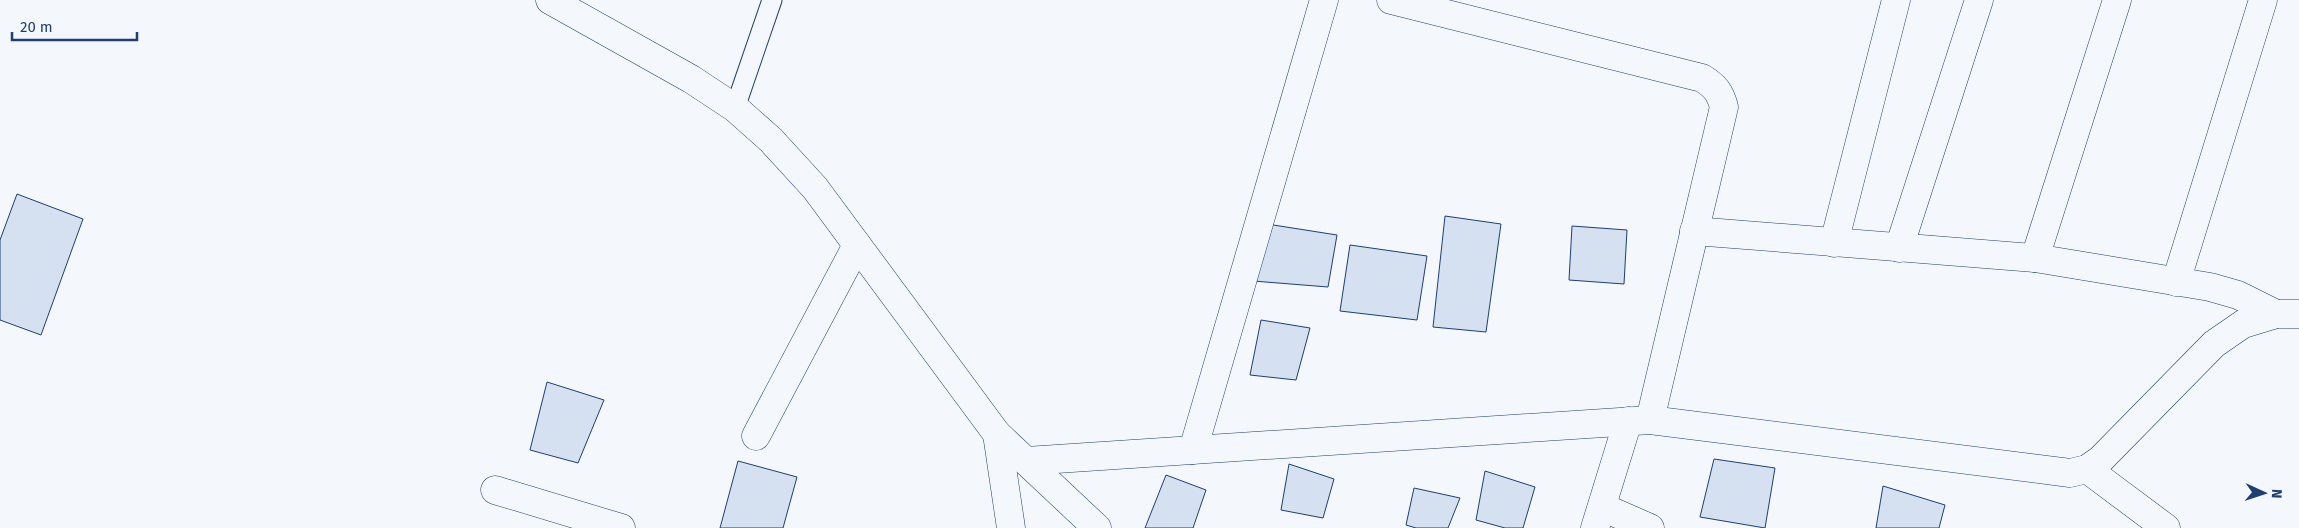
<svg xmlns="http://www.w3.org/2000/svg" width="2299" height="528" viewBox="0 0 2299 528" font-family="'Fira Sans',sans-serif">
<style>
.building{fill:#d5e0f0;stroke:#1d3f73}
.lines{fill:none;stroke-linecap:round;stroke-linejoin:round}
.lane-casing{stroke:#1d3f73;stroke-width:21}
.street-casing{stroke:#1d3f73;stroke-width:29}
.secondary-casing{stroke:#1d3f73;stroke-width:29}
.lane{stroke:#f4f7fb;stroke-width:19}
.street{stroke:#f4f7fb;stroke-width:28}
.secondary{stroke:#f4f7fb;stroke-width:28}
</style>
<rect width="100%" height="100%" fill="#f4f7fb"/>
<!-- building -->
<g class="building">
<path d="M17,194L83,219L41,335L0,320V240Z"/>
<path d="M1445,216L1501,224L1486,332L1433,327Z"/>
<path d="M1267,224L1337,235L1328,287L1253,281Z"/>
<path d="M1572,226L1627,230L1624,284L1569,280Z"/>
<path d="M1350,245L1427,256L1417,320L1340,311Z"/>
<path d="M1261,320L1310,328L1296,380L1250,375Z"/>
<path d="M547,382L604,400L578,463L530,450Z"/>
<path d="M1714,459L1775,468L1765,528L1700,517Z"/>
<path d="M738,461L797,477L783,528H720Z"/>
<path d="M1289,464L1334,479L1323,518L1281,510Z"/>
<path d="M1485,471L1535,487L1523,528H1505L1476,520Z"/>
<path d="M1166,475L1206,490L1193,528H1145Z"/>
<path d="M1883,486L1945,505L1939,528H1876Z"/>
<path d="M1414,488L1460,498L1448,528H1416L1406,525Z"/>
</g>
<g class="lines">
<!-- lane casing -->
<g class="lane-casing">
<path id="lane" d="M735,108L772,0"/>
</g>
<!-- street casing -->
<g class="street-casing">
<g id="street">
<path d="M1391,0L1702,78C1715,86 1720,92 1724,107L1650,420"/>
<path d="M1694,231L2035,258L2210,287L2238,295L2276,314"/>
<path d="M1834,243L1896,0"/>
<path d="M1899,248L1979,0"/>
<path d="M2035,258L2117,0"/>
<path d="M2176,282L2263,0"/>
<path d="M997,434L1011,528"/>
<path d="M756,436L857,245"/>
<path d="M1193,450L1324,0"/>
<path d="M1026,461L1650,420L2070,473L2087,469L2100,460L2214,344L2243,324L2276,314H2299"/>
<path d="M2087,469L2166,528"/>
<path d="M495,490L621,528"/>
<path d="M1602,507L1650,528"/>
<path d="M1595,528L1628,421"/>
</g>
</g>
<!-- secondary casing -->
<g class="secondary-casing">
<path id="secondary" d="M550,0L691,79L735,108L771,140L815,188L997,434L1097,528"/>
</g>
<!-- lane -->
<use href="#lane" class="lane"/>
<!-- street -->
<use href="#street" class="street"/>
<!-- secondary -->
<use href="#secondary" class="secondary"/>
</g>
<!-- north arrow -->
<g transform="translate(2264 493) rotate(93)" stroke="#f4f7fb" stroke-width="4" paint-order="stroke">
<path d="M0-4L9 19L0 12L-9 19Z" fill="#1d3f73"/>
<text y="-8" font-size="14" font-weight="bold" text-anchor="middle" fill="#1d3f73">N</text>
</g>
<!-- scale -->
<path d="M12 32v8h125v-8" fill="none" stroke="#1d3f73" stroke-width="2.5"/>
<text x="20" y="32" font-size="15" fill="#1d3f73" stroke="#f4f7fb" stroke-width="4" paint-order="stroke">20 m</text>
</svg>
